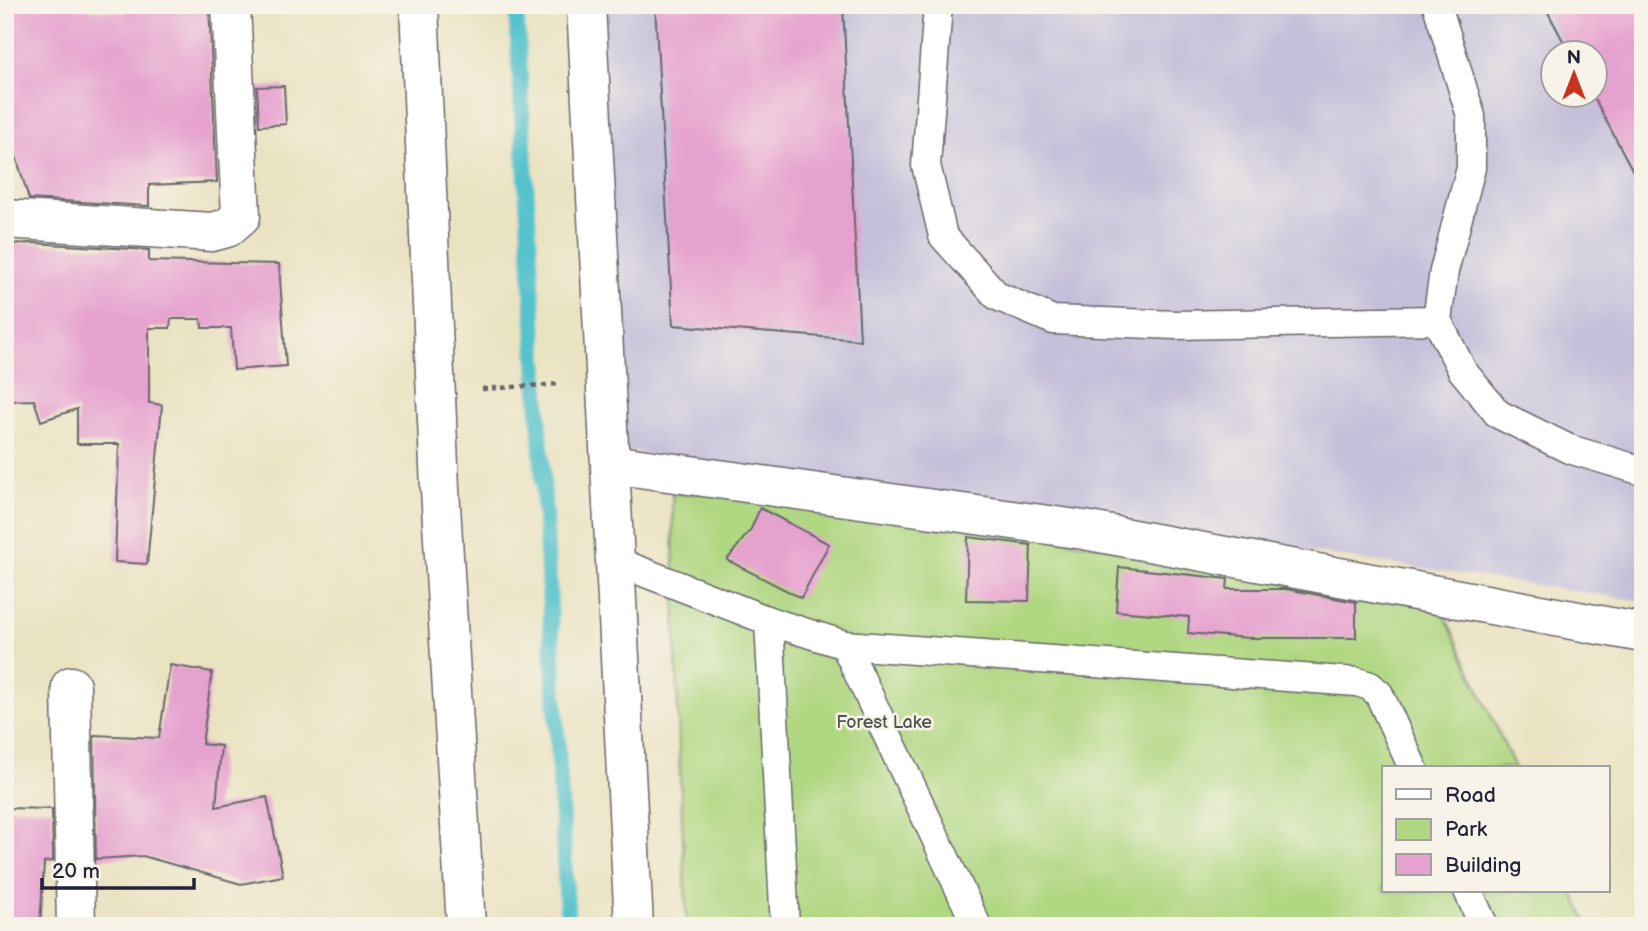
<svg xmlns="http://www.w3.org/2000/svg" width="1648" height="931" viewBox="0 0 1648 931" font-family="'Balsamiq Sans',sans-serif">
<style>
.industrial{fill:#c5c0da;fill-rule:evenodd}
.green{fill:#b0d781;stroke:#697c5e;stroke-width:2}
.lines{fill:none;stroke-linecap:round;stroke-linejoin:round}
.stream{stroke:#54c2cc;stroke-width:16}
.building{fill:#e6a2cf}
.lane-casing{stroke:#68666a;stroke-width:31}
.street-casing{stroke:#68666a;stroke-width:41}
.secondary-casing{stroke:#68666a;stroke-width:41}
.path{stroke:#68666a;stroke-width:4.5;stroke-dasharray:5 5;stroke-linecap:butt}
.lane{stroke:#fff;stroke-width:28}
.street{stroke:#fff;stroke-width:38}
.secondary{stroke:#fff;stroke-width:38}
.labels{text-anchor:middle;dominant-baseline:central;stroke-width:5;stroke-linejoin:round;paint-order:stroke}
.park-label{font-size:18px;fill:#4d5850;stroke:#f7f3e8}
</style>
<rect width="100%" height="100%" fill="#f7f3e8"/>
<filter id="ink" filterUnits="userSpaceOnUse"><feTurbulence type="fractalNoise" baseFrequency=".0143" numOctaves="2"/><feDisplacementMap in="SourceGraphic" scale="14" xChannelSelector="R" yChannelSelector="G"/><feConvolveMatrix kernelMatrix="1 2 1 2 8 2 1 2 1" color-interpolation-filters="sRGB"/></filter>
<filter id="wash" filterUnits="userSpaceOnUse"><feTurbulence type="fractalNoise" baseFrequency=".00686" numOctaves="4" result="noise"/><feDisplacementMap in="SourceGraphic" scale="28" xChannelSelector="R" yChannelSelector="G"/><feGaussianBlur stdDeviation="1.57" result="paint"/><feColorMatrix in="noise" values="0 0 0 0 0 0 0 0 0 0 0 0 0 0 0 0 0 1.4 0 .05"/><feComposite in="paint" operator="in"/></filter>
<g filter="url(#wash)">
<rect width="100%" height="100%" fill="#eae3c2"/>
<!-- industrial -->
<path class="industrial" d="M583,5H1643V601L609,448ZM1554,52H1596V94H1554Z"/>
<!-- green -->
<path class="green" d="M770,491L1439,603L1515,768H1384V891H1572L1589,926H687L679,751L672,494Z"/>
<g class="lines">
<!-- stream -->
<path class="stream" d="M516,5L568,926"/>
</g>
<g id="blocks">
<!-- building -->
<g class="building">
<path d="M5,5H56L126,13V5H209L217,182L149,185V206L29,199L5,120Z"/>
<path d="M655,5H843L860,340L673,325Z"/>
<path d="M1544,5H1643V190L1592,94H1595V52H1569Z"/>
<path d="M284,86L286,124L259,126L257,87Z"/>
<path d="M32,243L149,250V261L279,264L286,366L234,370L231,328H202L201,319H171L170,328H149V403L162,405L147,564L115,562L119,444H77V409L41,421L34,400L5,401V289H10L7,244Z"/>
<path d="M760,508L829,544L801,598L727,560L751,529Z"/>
<path d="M968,537L1031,545L1029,601L966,600Z"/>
<path d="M1119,567L1228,579L1227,589H1286L1356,602V638H1249L1188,633L1189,617L1116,611Z"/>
<path d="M170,665L212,672L202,744L221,746L216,807L267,797L283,876L241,884L143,856L96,859L94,735L159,738Z"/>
<path d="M5,808L52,809L53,861L44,862L40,926H5Z"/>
</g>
</g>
</g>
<g filter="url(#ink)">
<use href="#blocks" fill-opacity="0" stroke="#68666a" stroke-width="2"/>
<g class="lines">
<!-- lane casing -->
<g class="lane-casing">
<g id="lane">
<path d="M938,5L926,165L943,236L997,296L1053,320L1176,325L1437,320"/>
<path d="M1437,5L1471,116V168L1444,271L1437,320L1462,370L1498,414L1569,449L1643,471"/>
<path d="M615,561L769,621L845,645L1357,682L1370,686L1379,694L1413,768"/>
<path d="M769,621L785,926"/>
<path d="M845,645L977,926"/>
<path d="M1468,891L1484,926"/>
</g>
</g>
<!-- street casing -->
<g class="street-casing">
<g id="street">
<path d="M419,5L440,489L466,926"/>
<path d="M5,219L212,232L227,228L241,216L231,5"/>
<path d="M611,464L1084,530L1643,633"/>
<path d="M71,686L76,926"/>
</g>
</g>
<!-- secondary casing -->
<g class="secondary-casing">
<path id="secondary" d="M586,5L634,926"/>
</g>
<!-- path -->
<path class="path" d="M482,389L561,384"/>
<!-- lane -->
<use href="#lane" class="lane"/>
<!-- street -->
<use href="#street" class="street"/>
<!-- secondary -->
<use href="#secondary" class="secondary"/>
</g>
</g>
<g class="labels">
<!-- park labels -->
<g class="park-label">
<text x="884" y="722">Forest Lake</text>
</g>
</g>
<!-- margin -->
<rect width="1648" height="931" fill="none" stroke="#f7f3e8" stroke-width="28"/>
<!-- legend -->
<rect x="1382" y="766" width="228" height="126" fill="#f7f3e8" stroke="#a29fa3" stroke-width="2"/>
<rect x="1396" y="789" width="35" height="10" fill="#ffffff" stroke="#a29fa3" stroke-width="2"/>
<text x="1445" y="802" font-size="21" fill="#22223b">Road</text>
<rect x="1396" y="819" width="35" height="21" fill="#b0d781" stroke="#a29fa3" stroke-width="2"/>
<text x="1445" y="836" font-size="21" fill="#22223b">Park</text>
<rect x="1396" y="854" width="35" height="21" fill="#e6a2cf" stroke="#a29fa3" stroke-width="2"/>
<text x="1445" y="872" font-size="21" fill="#22223b">Building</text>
<!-- north arrow -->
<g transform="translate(1574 74)"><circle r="33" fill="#f7f3e8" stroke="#a29fa3" stroke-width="2"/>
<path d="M0-5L12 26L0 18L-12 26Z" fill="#c8321e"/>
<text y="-10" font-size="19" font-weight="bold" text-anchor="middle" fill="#22223b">N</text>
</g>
<!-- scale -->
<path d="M42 878v10h152v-10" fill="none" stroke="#22223b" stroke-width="3.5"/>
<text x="52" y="878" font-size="21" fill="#22223b" stroke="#f7f3e8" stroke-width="5" paint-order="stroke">20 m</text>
</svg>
